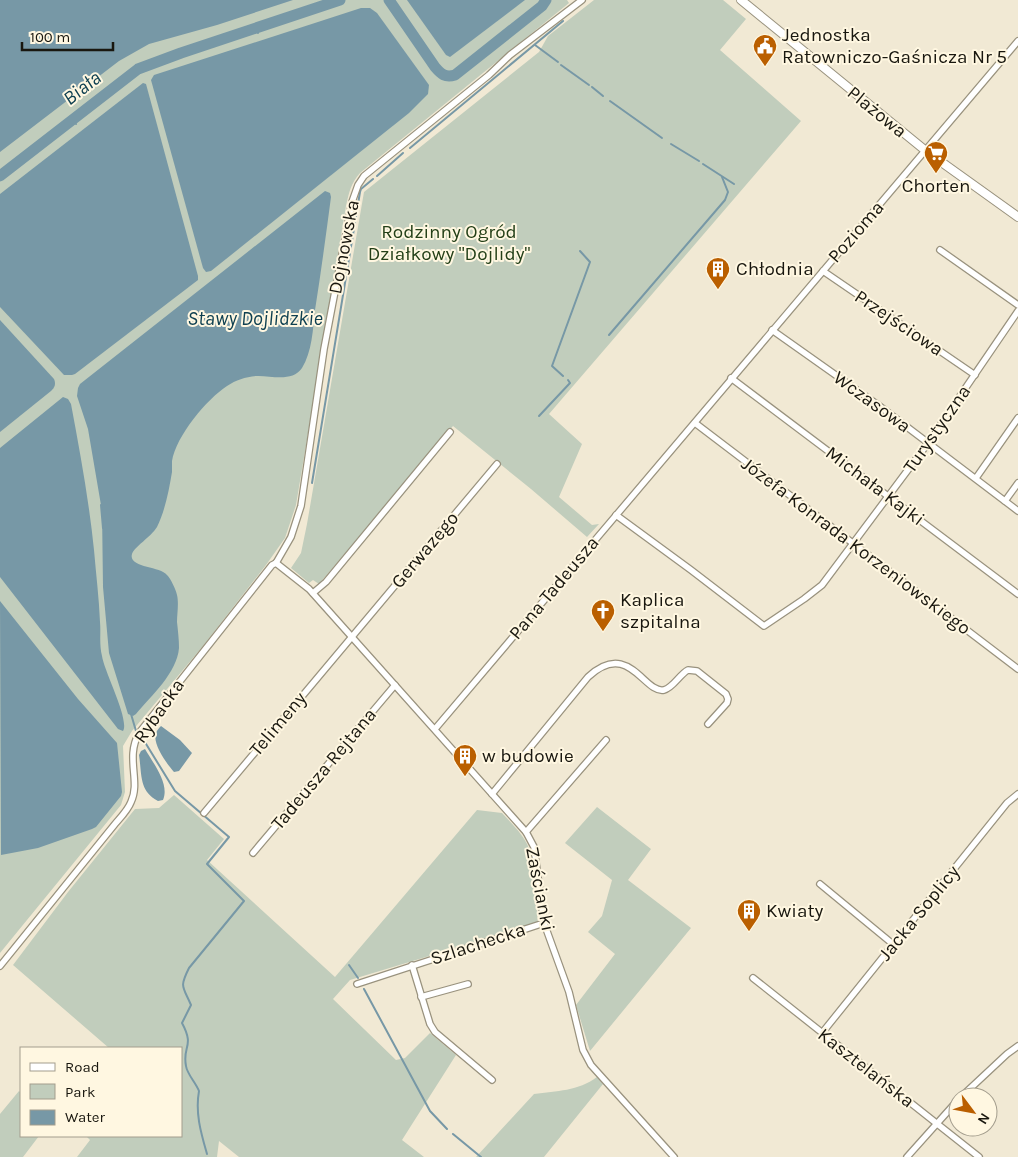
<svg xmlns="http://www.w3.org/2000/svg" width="1018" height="1157" viewBox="0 0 1018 1157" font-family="Karla,sans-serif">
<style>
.green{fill:#c1cdbc}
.water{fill:#7798a6}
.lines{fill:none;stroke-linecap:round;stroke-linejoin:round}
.stream{stroke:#7798a6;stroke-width:2}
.river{stroke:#7798a6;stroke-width:11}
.street-casing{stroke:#99927e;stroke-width:8}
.secondary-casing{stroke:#99927e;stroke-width:10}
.street{stroke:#fff;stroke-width:5.5}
.secondary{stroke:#fff;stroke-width:8}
.labels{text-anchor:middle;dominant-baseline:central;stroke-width:4;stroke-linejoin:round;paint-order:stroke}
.poi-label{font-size:19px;fill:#19170f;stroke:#fff7e1;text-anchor:start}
.street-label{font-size:19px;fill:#19170f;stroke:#fff7e1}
.park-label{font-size:19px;fill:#233f17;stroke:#fff7e1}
.water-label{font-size:20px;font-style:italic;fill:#0f4051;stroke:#fff7e1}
</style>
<rect width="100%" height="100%" fill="#f1e9d4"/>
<!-- green -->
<g class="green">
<path d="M0,0H567L569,3L360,173C351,183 349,192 346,206L296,505L285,538L266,565L203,646L132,731L123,746L125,792L121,805L0,953Z"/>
<path d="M594,0H723L746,19L720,50L801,121L549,414L582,444L559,497L592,525L599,524L587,537L531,489L453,426L319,584L313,580L309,583L291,568L301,553L307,524L364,192L539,52L548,36Z"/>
<path d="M174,795L224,839L207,860L335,977L477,810L502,813C511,823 521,832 527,844C535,860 536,904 538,923L350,980L333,999L396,1060L405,1058L430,1033L456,1055L402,1140L424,1157H239L219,1141L217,1157H77L90,1140L86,1136H181V1048H109L13,965L68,892L135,809L159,808Z"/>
<path d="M597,807L651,849L628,880L691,928L590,1051L576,1005L615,954L588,932L602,916L612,880L565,843Z"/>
<path d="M597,1077L603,1084L544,1157H476L534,1094C557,1091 578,1091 597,1077Z"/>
<path d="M19,1091L21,1093V1136H39L23,1157H0V1114Z"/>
</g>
<!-- water -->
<g class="water">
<path d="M0,0H293L217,25L149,44L119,61L0,152Z"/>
<path d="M407,0H525L450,57L446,55Z"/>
<path d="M361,8H370L377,13L429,85L428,94L409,113L211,271L206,272L203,268L151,80L154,75Z"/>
<path d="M143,83L146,84L198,276V280L75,374L72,375H64L0,307V194Z"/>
<path d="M325,191L330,193L331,197C326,235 321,272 315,310C313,329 312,352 302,368C292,383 270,375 256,376C245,377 236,380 227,386C207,399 176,436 172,461C172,465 172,469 172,472C169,490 165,511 157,527C151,537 134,547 132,554C128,568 160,566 167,575C171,579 176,590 177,595C179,603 177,614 177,622C178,631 179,640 179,648C177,673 151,696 136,714L133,716L128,714L109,653L103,587L102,511L88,429L77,396L78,388L80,384Z"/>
<path d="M0,320L54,379C56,384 55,387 51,391L0,432Z"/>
<path d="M63,397L68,399L71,404C80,452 89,501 94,550C96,574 99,598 100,622C101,633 99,644 102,656C104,671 130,720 123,731L118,729L0,577V448Z"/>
<path d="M0,601L78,699L117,743L122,792L121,796L96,827L92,829L38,848L1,855Z"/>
<path d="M161,726L180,740L192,753L179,771L174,772C167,764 152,744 156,733C157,730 159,728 161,726Z"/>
<path d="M145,749C153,763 170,784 163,800L158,801C139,791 142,775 139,755L141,751Z"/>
</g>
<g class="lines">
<!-- stream -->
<g class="stream">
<path d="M516,26L518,28"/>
<path d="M257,28L258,33"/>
<path d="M535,45L558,62"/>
<path d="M561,65L589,85"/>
<path d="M592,87L603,96"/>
<path d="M610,101L662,138"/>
<path d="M72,119L76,124"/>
<path d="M671,144L699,161"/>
<path d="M410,148L563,21"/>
<path d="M703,164L734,184"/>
<path d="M377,176L403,153"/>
<path d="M609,335L725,200L728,192L722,177"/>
<path d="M563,376L552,366L590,262L580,251"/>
<path d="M539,416L570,383L568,380"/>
<path d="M312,483L360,192L361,189L373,179"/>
<path d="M101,505L103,528"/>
<path d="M131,714L136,731"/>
<path d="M143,739L175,791L229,837L207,864L244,901L189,968C179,988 183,986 191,1005L182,1023C195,1047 182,1046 186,1066C187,1074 196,1083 199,1091C195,1113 201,1133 207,1154"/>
<path d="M349,965L358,978"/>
<path d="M364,989L430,1111L447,1129"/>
<path d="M453,1134L481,1157"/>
</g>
<!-- river -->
<g class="river">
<path d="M389,0L435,67C441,74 445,78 455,75L542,6L546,0"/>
<path d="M0,176L138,69L181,53L340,0"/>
</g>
<!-- street casing -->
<g class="street-casing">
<g id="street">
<path d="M940,250L1018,305"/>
<path d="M823,271L975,375"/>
<path d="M772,330L878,405L1018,511"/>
<path d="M731,378L1018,594"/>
<path d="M695,423L1018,669"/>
<path d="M976,478L1018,418"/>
<path d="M1005,501L1018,483"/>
<path d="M616,515L691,570L764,626L804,599L822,585L928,443L1018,311"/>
<path d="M276,563L309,589L526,832L534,847L544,923L569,992L583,1050L591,1065L674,1157"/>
<path d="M276,563L291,537L301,506L324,349L352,202L358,185L364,176L489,75L510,55L582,0"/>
<path d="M313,593L326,582L450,432"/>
<path d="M435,729L1018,41"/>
<path d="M492,794L588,677C629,639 644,694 664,690C673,688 680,674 688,670L697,671L726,694L728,699L727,703L708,724"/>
<path d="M204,813L497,464"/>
<path d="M526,832L606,740"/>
<path d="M253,853L395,685"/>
<path d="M820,884L894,945"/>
<path d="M412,965L430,1024L435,1032L492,1080"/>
<path d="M0,966L115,824C121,817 128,810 131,802C141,781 125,758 139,733L272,565L276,563"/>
<path d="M753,978L979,1157"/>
<path d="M357,984L544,923"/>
<path d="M421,997L468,984"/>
<path d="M822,1033L1007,803L1018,794"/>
<path d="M961,1097L1007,1054L1018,1046"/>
<path d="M907,1157L958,1100"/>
</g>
</g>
<!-- secondary casing -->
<g class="secondary-casing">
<path id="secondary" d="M741,0L926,151L1018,217"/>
</g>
<!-- street -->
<use href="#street" class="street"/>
<!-- secondary -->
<use href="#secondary" class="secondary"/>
</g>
<!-- icons -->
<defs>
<g id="civic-pin" transform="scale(1.25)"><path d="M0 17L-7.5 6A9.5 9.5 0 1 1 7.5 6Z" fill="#ba5f00" stroke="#fff7e1"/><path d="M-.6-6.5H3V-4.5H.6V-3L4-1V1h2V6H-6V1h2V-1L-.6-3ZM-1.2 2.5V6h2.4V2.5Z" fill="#fff"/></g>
<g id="supermarket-pin" transform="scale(1.25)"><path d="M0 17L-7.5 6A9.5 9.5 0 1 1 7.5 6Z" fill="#ba5f00" stroke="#fff7e1"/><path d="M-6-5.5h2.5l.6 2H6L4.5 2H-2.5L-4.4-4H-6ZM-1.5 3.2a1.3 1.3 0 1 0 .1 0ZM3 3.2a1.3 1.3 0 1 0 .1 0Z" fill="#fff"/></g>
<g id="building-pin" transform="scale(1.25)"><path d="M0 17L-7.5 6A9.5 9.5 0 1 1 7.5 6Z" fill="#ba5f00" stroke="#fff7e1"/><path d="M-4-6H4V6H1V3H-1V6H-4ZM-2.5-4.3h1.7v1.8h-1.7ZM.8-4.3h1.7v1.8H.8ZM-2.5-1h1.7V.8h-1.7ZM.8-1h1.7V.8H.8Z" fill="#fff"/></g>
<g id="church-pin" transform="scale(1.25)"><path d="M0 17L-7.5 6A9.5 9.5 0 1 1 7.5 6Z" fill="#ba5f00" stroke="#fff7e1"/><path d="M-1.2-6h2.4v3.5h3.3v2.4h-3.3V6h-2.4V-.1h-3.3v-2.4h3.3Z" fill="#fff"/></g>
</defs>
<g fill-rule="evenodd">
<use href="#civic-pin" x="765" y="46"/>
<use href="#supermarket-pin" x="936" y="153"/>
<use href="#building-pin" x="718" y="269"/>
<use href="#church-pin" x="603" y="611"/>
<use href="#building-pin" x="465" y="756"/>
<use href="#building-pin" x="749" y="911"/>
</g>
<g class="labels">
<!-- poi labels -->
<g class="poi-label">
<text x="782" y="35">Jednostka<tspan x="782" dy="22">Ratowniczo-Gaśnicza Nr 5</tspan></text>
<text x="936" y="186" text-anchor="middle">Chorten</text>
<text x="736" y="269">Chłodnia</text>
<text x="620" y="600">Kaplica<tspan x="620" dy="22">szpitalna</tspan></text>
<text x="482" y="756">w budowie</text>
<text x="766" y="911">Kwiaty</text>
</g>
<!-- street labels -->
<g class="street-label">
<text transform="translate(877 112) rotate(39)">Plażowa</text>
<text transform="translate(856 232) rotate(-49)">Pozioma</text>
<text transform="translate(344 247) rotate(-79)">Dojnowska</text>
<text transform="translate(899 323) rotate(34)">Przejściowa</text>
<text transform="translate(872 402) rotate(36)">Wczasowa</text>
<text transform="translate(937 429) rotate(-55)">Turystyczna</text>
<text transform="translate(875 486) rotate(37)">Michała Kajki</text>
<text transform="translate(856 546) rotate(37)">Józefa Konrada Korzeniowskiego</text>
<text transform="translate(425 550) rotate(-50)">Gerwazego</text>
<text transform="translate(554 588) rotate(-50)">Pana Tadeusza</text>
<text transform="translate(159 711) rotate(-55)">Rybacka</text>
<text transform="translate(278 724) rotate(-50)">Telimeny</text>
<text transform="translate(324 769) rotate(-50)">Tadeusza Rejtana</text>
<text transform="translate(540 889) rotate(79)">Zaścianki</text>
<text transform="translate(919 913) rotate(-51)">Jacka Soplicy</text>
<text transform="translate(478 944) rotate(-18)">Szlachecka</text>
<text transform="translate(866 1068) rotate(38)">Kasztelańska</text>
</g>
<!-- park labels -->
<g class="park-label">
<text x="449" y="232">Rodzinny Ogród<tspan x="449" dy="22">Działkowy "Dojlidy"</tspan></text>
</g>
<!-- water labels -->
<g class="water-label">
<text transform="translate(82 88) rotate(-38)">Biała</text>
<text x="255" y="318">Stawy Dojlidzkie</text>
</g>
</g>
<!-- legend -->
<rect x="20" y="1047" width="162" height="90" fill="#fff7e1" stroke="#a39d8d"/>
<rect x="30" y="1063" width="25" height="8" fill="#ffffff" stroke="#a39d8d"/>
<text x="65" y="1072" font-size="15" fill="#19170f">Road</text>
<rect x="30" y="1084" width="25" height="15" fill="#c1cdbc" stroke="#a39d8d"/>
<text x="65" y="1097" font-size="15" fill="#19170f">Park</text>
<rect x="30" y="1110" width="25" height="15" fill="#7798a6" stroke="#a39d8d"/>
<text x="65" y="1122" font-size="15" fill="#19170f">Water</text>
<!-- north arrow -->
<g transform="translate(973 1112) rotate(122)"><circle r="24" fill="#fff7e1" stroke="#a39d8d"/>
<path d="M0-4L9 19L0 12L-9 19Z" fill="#ba5f00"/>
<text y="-8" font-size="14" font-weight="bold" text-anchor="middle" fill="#19170f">N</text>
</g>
<!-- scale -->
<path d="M22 42v8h91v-8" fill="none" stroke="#19170f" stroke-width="2.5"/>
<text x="30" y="42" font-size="15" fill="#19170f" stroke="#fff7e1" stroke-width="4" paint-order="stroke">100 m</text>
</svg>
